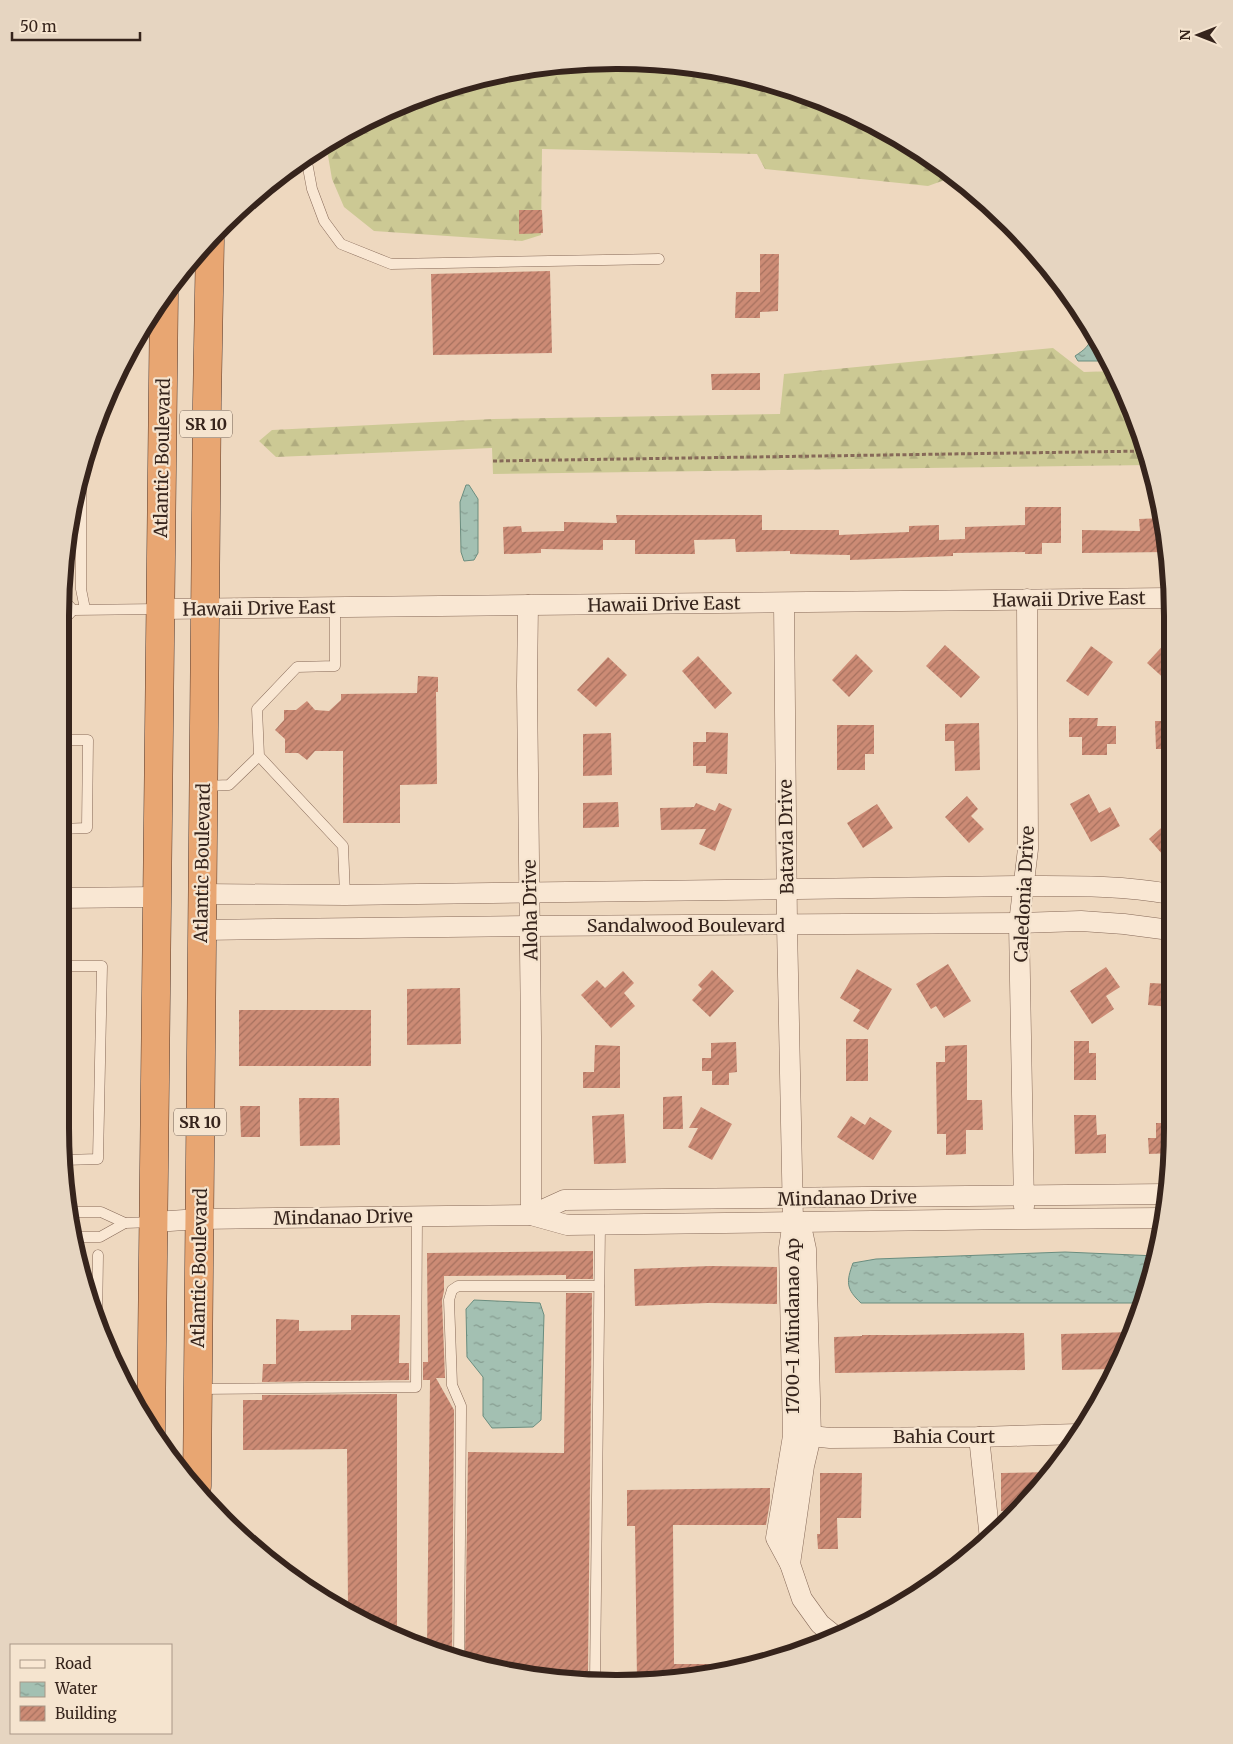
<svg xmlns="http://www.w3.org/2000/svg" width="1233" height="1744" viewBox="0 0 1233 1744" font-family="Merriweather,serif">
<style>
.forest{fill:url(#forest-firs)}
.water{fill:url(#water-ripples);stroke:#6a8d7f}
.building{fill:url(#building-hatch)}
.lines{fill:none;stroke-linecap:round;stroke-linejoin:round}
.service-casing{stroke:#866958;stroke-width:11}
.minor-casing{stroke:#866958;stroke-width:21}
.trunk-casing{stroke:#54382c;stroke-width:29}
.path{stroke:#866958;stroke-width:3;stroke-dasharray:4 2.5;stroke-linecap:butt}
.service{stroke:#f9e7d3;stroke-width:10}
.minor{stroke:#f9e7d3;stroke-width:20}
.trunk{stroke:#e8a672;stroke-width:28}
.labels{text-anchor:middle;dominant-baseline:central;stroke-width:4.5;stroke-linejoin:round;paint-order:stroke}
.shield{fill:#f5e4cf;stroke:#6f5e52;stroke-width:1}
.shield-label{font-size:16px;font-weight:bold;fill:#36241c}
.street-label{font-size:18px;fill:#36241c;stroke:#f5e4cf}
.rim{fill:none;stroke:#36241c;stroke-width:6}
</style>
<defs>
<pattern id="forest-firs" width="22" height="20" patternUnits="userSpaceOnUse" patternTransform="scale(1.25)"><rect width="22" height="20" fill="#ccc994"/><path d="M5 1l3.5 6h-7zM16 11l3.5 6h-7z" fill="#b0ac7f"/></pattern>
<pattern id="water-ripples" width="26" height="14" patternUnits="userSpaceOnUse" patternTransform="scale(1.25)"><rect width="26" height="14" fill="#a3c0b2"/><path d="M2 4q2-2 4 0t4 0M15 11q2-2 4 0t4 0" fill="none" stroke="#869c90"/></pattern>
<pattern id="building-hatch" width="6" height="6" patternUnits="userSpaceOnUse" patternTransform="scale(1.25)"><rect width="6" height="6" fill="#cc8b75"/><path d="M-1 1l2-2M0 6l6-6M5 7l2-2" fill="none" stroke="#a6715f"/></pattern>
</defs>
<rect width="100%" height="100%" fill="#eed8bf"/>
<!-- forest -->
<g class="forest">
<path d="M653,61L760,79L862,117L956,176L928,186L765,169L757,154L542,149L541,235L522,241L374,231L344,207L332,179L326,144L338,135L437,90L544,65Z"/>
<path d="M1053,348L1084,372L1116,371L1151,465L493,474L492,448L276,457L259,441L272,430L493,419L780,414L784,374Z"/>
</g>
<!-- water -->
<g class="water">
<path d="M1092,335L1109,360V361H1078L1075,356C1084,350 1090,346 1092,335Z"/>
<path d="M466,485H469L478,499V553L474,560L464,561L461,552L460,502Z"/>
<path d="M1065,1252L1157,1256L1154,1271L1142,1303H861C846,1289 846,1282 853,1263L876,1259Z"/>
<path d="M474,1300L540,1303L544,1315L541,1420L533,1427L492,1428L483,1416V1377L467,1357L466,1309Z"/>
</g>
<!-- building -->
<g class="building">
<path d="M519,210H542L543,233L519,234Z"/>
<path d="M760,254H779L778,311L760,312V318H735L736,292H760Z"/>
<path d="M550,271L552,353L433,355L431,274Z"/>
<path d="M760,373V390H712L711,374Z"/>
<path d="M1025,507H1061V543H1042V554H1025V552L953,553V556L850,560V555L790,554V551L736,552L735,539L694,540L695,554H635V540H603V550L541,549V553L504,554L503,527L521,526L522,532L564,531V522L617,523L616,515H762V530H839V535L909,532V526L939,525V540L965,539V527L1025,525Z"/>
<path d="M1163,518L1168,552L1082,553V530L1140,531L1139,519Z"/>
<path d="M1169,639V683L1147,663Z"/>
<path d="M945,645L980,677L961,698L926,666Z"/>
<path d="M1091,646L1113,662L1088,696L1066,681Z"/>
<path d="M856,654L873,671L849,697L832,680Z"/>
<path d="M698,656L732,693L715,709L682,671Z"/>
<path d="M608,657L627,675L596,707L577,690Z"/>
<path d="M418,676L438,677V692H436L437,784L400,785V823H343V751H315L307,760L298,753H285V739L275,730L284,720V710H296L307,701L315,710L329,711L341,700V694L417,693Z"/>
<path d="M1069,718H1098L1097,726H1116V744H1107V755H1082V737H1069Z"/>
<path d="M1155,721H1169V749H1156Z"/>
<path d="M979,723L980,770L955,771L954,741H945V724Z"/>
<path d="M837,725H874V754H865V770H837Z"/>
<path d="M706,732L728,733L727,774L706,773V766H693V742H706Z"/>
<path d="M611,733L612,775L583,776V734Z"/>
<path d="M1089,794L1099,813L1110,807L1120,826L1091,842L1070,804Z"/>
<path d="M967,796L978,809L971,816L984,829L969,843L945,817Z"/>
<path d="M618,802L619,827L583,828V803Z"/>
<path d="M696,803L715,811L719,803L732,809L715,851L699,844L706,829L661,830L660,808L694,807Z"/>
<path d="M877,804L893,828L863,848L847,823Z"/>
<path d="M1170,820V863L1149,839Z"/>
<path d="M948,964L971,1001L944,1018L936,1006L931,1009L916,984Z"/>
<path d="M1106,967L1120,987L1106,996L1114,1009L1092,1024L1070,991Z"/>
<path d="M857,969L892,989L868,1030L853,1021L860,1010L840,998Z"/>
<path d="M712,970L734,991L710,1017L692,1000L702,989L698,985Z"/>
<path d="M623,971L634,983L624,993L635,1006L611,1028L581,995L597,980L605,988Z"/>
<path d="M1150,983L1171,984V1007L1148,1005Z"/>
<path d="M460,988L461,1044L407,1045V989Z"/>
<rect x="239" y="1010" width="132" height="56"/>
<rect x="846" y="1039" width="22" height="42"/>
<path d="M1074,1041H1089V1053H1096V1080H1074Z"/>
<path d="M736,1042L737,1072L729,1073V1085H712V1071H702V1058H711V1043Z"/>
<path d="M595,1045L620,1046V1088H583V1072H594Z"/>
<path d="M967,1045V1100H982L983,1130H966V1154L946,1155V1134H937L936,1062H945V1046Z"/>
<path d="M682,1096L683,1129H663V1097Z"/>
<path d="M299,1098H339L340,1145L300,1146Z"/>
<path d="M240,1106H260V1137H241Z"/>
<path d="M701,1107L732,1124L712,1160L688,1147L698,1128H689Z"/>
<path d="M624,1114L626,1163L594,1164L592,1116Z"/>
<path d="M1074,1115H1096L1097,1135L1106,1134V1153L1075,1154Z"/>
<path d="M851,1116L865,1125L870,1117L892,1131L873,1160L837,1137Z"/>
<path d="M1156,1123H1172V1153L1149,1154L1148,1138H1156Z"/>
<path d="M593,1251V1279H566V1275L444,1276V1291L442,1300L445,1378H436L454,1410L452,1655L427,1648L430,1380H423V1362H428L427,1253Z"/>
<path d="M710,1266L777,1267V1304L708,1303L635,1306L634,1269Z"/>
<path d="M566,1293H592L588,1671L509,1670L465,1658L468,1452L564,1453Z"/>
<path d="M351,1315H400L399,1363H409V1380L262,1382L263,1364H276V1319L299,1320V1331L351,1330Z"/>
<path d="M1131,1332L1117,1369L1062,1370L1061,1334Z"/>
<path d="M1024,1333L1025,1370L835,1373L834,1337L862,1336V1335H909Z"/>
<path d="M397,1394V1639L348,1614L347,1449L243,1450V1400H262V1395Z"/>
<path d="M1052,1472L1017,1510L1001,1511V1473Z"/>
<path d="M820,1473H862L861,1518H837L838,1549H818L817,1534H820Z"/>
<path d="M770,1488V1502L766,1525H673L674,1664H730L731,1671L653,1683L637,1682L635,1526H627V1490Z"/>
</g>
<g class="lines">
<!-- service casing -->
<g class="service-casing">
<g id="service">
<path d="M306,157L312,189L324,221L341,244L391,264L659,259"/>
<path d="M81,472V589L85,609"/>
<path d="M62,598L73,610L159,609"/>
<path d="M335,607V666L297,667L257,709L259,756L343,846L345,895"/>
<path d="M60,624L73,610"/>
<path d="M204,786L229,785L259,756"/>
<path d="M60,829L87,828L88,740H60"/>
<path d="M60,966H102L98,1159L64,1160"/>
<path d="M71,1212H101L125,1223L153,1222"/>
<path d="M74,1237H100L125,1223"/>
<path d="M97,1324L98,1255"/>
<path d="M198,1389L416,1387L417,1216"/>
<path d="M459,1656L461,1413V1406L452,1385L449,1300L452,1290L458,1286H599"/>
<path d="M595,1681L600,1225"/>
</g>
</g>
<!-- minor casing -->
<g class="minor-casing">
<g id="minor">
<path d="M784,603L787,925L793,1221L789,1248L793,1436L776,1538L790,1564L802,1599L820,1624L835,1636"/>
<path d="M528,605L527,686L531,1036V1215"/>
<path d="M160,609L1169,598"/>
<path d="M202,894L345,895L1023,886C1072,886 1122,885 1170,894"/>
<path d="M60,898L157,897"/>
<path d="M201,930L530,926L1019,923L1081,921L1124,924L1170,930"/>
<path d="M1024,1207L1019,923L1028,849L1027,599"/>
<path d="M531,1215L564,1200L1167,1194"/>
<path d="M155,1222L199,1219L531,1215L567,1225L1024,1219L1163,1218"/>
<path d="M811,1436L830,1438L979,1437L1078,1434"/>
<path d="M979,1437L990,1539"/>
<path d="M790,1564L804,1466L811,1436L806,1249L803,1235L793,1221"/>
</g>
</g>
<!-- trunk casing -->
<g class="trunk-casing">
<g id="trunk">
<path d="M151,1432L164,294"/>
<path d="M197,1486L207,402L210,240"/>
</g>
</g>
<!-- path -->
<path class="path" d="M493,461L1146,451"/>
<!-- service -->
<use href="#service" class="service"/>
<!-- minor -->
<use href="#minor" class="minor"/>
<!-- trunk -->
<use href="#trunk" class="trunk"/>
</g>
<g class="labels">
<!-- shield labels -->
<g class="shield">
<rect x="180" y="410.5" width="52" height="27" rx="4"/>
<rect x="174" y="1108.5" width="52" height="27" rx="4"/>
</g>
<g class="shield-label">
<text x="206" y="424">SR 10</text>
<text x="200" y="1122">SR 10</text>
</g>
<!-- street labels -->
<g class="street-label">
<text transform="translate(162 458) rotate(-89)">Atlantic Boulevard</text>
<text transform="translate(1069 599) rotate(-1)">Hawaii Drive East</text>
<text transform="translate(664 604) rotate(-1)">Hawaii Drive East</text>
<text transform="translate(259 608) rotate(-1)">Hawaii Drive East</text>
<text transform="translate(786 837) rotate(-91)">Batavia Drive</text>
<text transform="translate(202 863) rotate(-89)">Atlantic Boulevard</text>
<text transform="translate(1024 894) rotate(-87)">Caledonia Drive</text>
<text transform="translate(530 910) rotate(-91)">Aloha Drive</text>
<text x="686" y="925">Sandalwood Boulevard</text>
<text transform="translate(847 1198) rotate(-1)">Mindanao Drive</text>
<text transform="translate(343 1217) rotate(-1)">Mindanao Drive</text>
<text transform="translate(199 1268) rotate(-89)">Atlantic Boulevard</text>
<text transform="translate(792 1326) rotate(-90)">1700-1 Mindanao Ap</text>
<text x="944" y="1436">Bahia Court</text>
</g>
</g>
<!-- crop -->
<path d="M0 0H1233V1744H0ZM616 69H617A547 547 0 0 1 1164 616V1128A547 547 0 0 1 617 1675H616A547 547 0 0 1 69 1128V616A547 547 0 0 1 616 69Z" fill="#e6d5c1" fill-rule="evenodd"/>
<path class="rim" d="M616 69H617A547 547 0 0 1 1164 616V1128A547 547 0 0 1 617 1675H616A547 547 0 0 1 69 1128V616A547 547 0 0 1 616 69Z"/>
<!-- legend -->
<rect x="10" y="1644" width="162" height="90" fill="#f5e4cf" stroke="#a99787"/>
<rect x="20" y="1660" width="25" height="8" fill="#f9e7d3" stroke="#a99787"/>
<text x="55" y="1669" font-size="15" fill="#36241c">Road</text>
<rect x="20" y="1682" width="25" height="15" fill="url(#water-ripples)" stroke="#a99787"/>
<text x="55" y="1694" font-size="15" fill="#36241c">Water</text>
<rect x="20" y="1706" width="25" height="15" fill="url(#building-hatch)" stroke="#a99787"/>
<text x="55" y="1719" font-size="15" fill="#36241c">Building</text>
<!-- north arrow -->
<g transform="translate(1198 35) rotate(270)" stroke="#f5e4cf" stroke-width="4" paint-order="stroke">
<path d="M0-4L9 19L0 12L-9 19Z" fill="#36241c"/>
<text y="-8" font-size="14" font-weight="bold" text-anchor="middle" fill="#36241c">N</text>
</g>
<!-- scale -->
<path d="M12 32v8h128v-8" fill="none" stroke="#36241c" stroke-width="2.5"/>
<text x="20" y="32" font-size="15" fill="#36241c" stroke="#f5e4cf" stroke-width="4" paint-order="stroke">50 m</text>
</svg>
